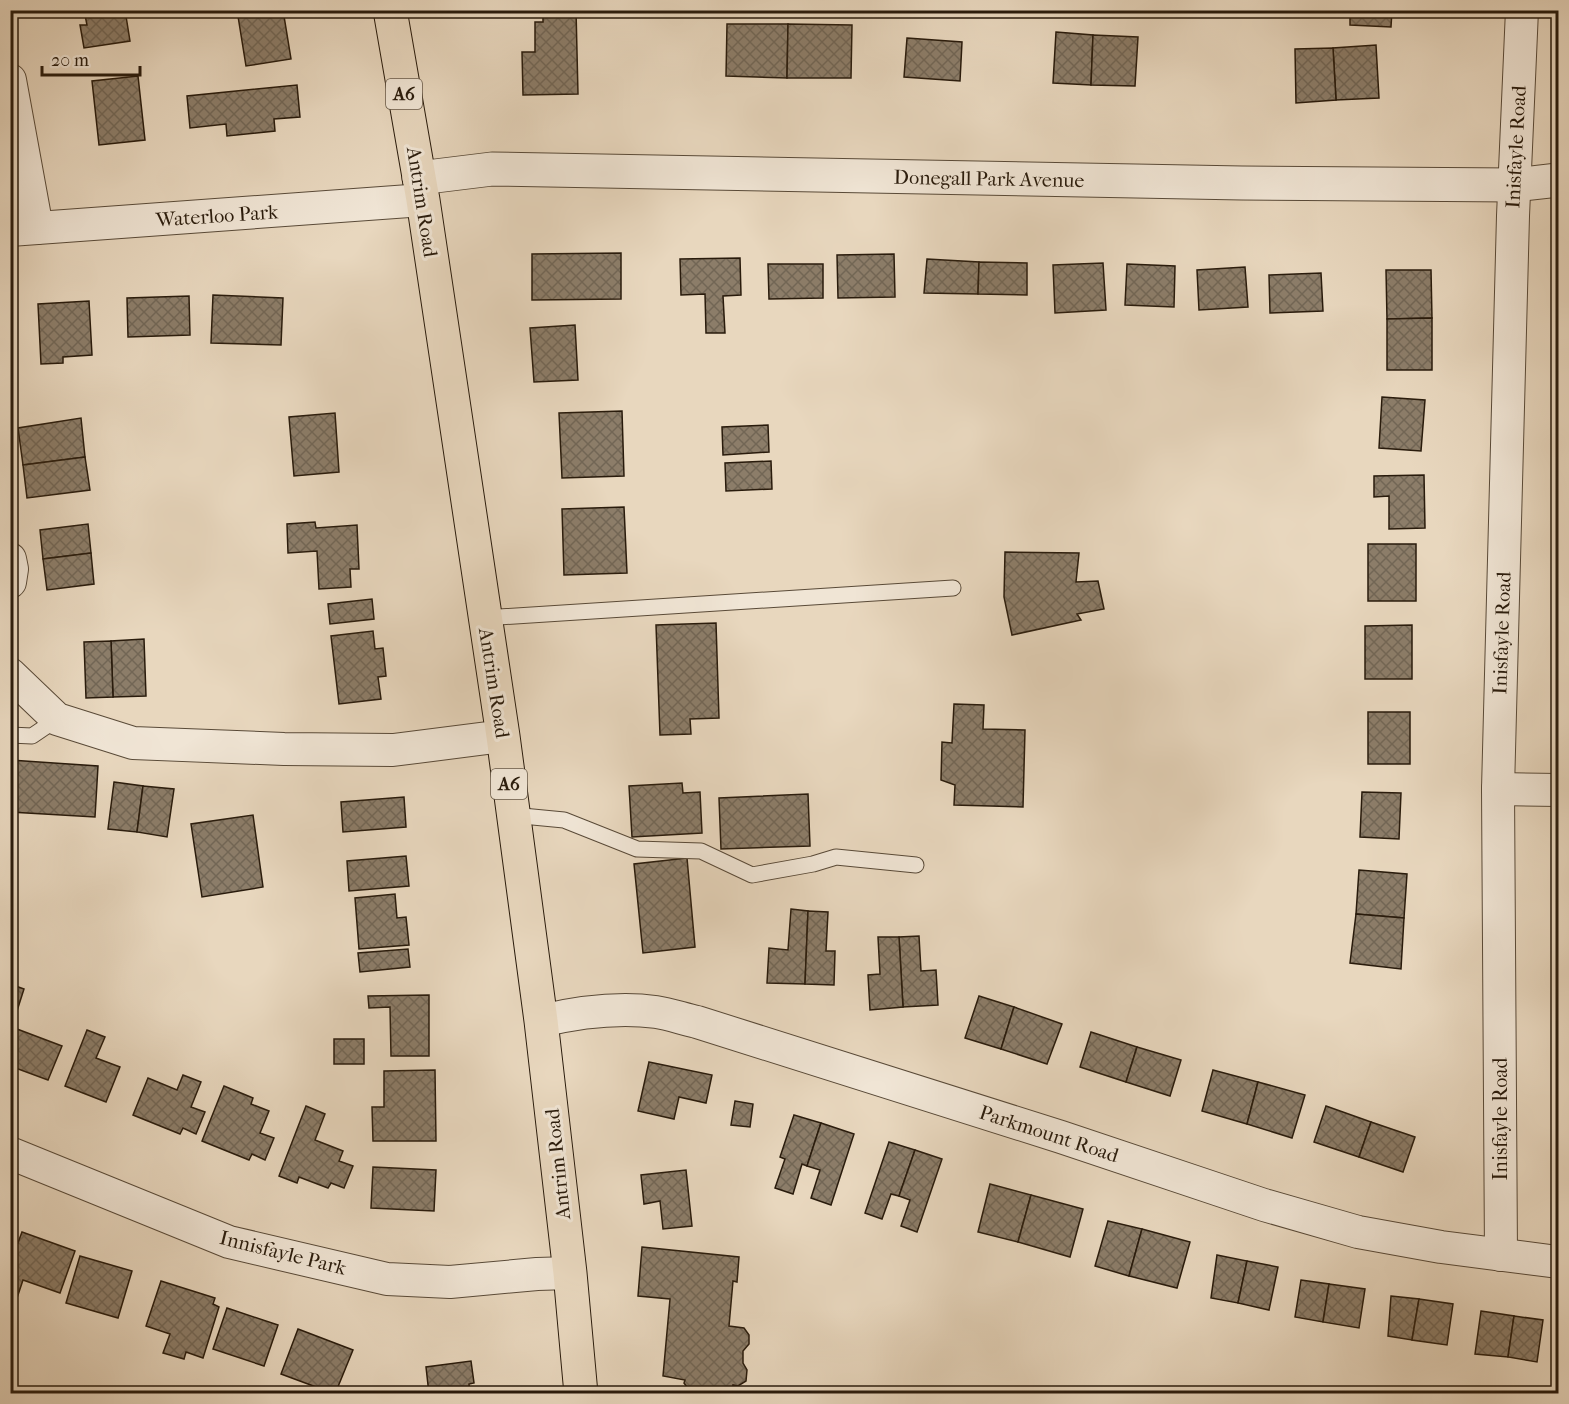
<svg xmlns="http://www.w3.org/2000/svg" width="1569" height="1404" viewBox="0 0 1569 1404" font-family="'IM FELL French Canon',serif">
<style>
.building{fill:url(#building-cross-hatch);stroke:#291b0c;stroke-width:1.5}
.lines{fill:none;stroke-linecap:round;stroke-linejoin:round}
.service-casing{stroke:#594a38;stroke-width:17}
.minor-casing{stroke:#594a38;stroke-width:34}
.tertiary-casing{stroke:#594a38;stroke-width:35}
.primary-casing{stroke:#291b0c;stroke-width:35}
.service{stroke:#f0e5d5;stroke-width:15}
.minor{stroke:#f0e5d5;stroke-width:32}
.tertiary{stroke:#f0e5d5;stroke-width:33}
.primary{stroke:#e8d7be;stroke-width:33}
.labels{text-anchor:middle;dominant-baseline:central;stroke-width:6;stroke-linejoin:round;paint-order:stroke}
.shield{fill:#f0e5d5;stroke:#655848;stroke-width:1.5}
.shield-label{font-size:18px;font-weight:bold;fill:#291b0c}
.street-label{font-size:20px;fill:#291b0c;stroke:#f0e5d5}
</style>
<defs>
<pattern id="building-cross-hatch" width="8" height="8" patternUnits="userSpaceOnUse" patternTransform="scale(1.5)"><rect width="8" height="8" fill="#8c7d69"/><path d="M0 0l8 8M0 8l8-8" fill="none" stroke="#726655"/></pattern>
</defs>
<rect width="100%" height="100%" fill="#e8d7be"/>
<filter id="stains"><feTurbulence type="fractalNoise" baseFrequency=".00333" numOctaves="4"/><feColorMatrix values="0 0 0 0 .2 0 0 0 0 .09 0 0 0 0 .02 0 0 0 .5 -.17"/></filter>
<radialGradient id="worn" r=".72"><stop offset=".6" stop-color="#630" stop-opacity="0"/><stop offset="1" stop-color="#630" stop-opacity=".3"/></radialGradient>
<!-- building -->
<g class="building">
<path d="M84,10H125L130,41L84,48L80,25H87Z"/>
<path d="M237,10H283L291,59L246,66Z"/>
<path d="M543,10H576L578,94L523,95L522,52H535V22H543Z"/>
<path d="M1350,10H1392L1391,27L1350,25Z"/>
<path d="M727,24H788L787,78L726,76Z"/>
<path d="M788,24L852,25L851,78H787Z"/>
<path d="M1056,32L1093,35L1091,85L1053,83Z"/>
<path d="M1093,35L1138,37L1135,86L1091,85Z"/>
<path d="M907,38L962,42L960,81L904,77Z"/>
<path d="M1376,45L1379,98L1336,100L1333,48Z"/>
<path d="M1333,48L1336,100L1296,103L1295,49Z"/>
<path d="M138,76L145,140L99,145L92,81Z"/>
<path d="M297,85L300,117L274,119L275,131L227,136L226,124L190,128L187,96Z"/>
<path d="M621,253V299L532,300V254Z"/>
<path d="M894,254L895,297L838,298L837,255Z"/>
<path d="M740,258L741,295L723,296L725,333H706L705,294L681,295L680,259Z"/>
<path d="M927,259L979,262L978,294L924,293Z"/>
<path d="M979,262L1027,263V295L978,294Z"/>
<path d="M1103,263L1106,310L1055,313L1053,265Z"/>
<path d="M768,264H823V298L769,299Z"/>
<path d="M1127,264L1175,266L1174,307L1125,305Z"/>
<path d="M1245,267L1248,307L1199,310L1197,270Z"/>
<path d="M1386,270H1431L1432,318L1387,319Z"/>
<path d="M1321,273L1323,311L1270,313L1269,275Z"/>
<path d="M213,295L283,298L281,345L211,343Z"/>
<path d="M189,296L190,335L128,337L127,298Z"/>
<path d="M89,301L92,355L63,357V363L41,364L38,304Z"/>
<path d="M10,303L13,304V350H10Z"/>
<path d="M1432,318V370H1387V319Z"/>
<path d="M575,325L578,380L534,382L530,328Z"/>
<path d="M1382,397L1425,400L1421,451L1379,448Z"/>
<path d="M622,411L624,476L562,478L559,413Z"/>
<path d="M335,413L339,472L294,476L289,417Z"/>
<path d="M81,418L85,457L23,465L18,428Z"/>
<path d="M768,425L769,452L723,455L722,427Z"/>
<path d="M85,457L90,490L27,498L23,465Z"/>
<path d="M771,461L772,489L726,491L725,463Z"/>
<path d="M1424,475L1425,528L1389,529V496L1374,497V476Z"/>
<path d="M624,507L627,573L564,575L562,509Z"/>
<path d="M315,522L316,528L357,525L359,569H350L351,587L319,589L317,551L288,553L287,524Z"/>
<path d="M88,524L91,553L43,559L40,530Z"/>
<rect x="1368" y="544" width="48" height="57"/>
<path d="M1005,552L1079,553L1076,582L1098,581L1104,609L1077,614L1081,620L1012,635L1004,597Z"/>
<path d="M91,553L94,584L47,590L43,559Z"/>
<path d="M372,599L374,619L330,624L328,604Z"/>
<path d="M716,623L719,718L690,719L691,734L660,735L656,625Z"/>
<path d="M1412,625V679H1365V626Z"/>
<path d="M373,631L375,649L383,648L386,676L378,677L381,699L339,704L331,636Z"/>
<path d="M144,639L146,696L113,697L111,641Z"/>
<path d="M111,641L113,697L86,698L84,642Z"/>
<path d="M954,704L984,705L983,729L1025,730L1023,807L954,805L955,785L941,780L942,742L952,743Z"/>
<rect x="1368" y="712" width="42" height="52"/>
<path d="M10,760L98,766L95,817L10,812Z"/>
<path d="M114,782L143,786L137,832L108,829Z"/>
<path d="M682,783L683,793L700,792L702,833L632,837L629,786Z"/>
<path d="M143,786L174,789L167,837L137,832Z"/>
<path d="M1362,792L1401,793L1399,839L1360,837Z"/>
<path d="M808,794L810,846L721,849L719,798Z"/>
<path d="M404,797L406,827L343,832L341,802Z"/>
<path d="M253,815L263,887L202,897L191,824Z"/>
<path d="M406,856L409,886L349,891L347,861Z"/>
<path d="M687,858L695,947L643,953L634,864Z"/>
<path d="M1359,870L1407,874L1404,918L1356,914Z"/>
<path d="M395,894L397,918L406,917L409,945L359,949L355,898Z"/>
<path d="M791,909L808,911L805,984L767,983L769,948L788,950Z"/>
<path d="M808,911L828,912L826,951H835L834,985L805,984Z"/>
<path d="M1356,914L1404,918L1401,969L1350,963Z"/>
<path d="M919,936L921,971L936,970L938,1005L903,1007L899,937Z"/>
<path d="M878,937H899L903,1007L870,1010L868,975L880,974Z"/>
<path d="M408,949L410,967L360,972L358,953Z"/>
<path d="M10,984L24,989L16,1014L10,1012Z"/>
<path d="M429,995V1056H391L390,1007L369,1008L368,996Z"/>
<path d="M979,996L1014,1007L1001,1049L965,1038Z"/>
<path d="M1014,1007L1062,1024L1047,1064L1001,1049Z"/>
<path d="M17,1029L62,1046L48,1080L10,1066V1045Z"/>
<path d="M87,1030L105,1037L96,1058L120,1067L106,1102L65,1086Z"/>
<path d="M1091,1032L1137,1047L1126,1082L1080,1067Z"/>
<rect x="334" y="1039" width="30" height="25"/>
<path d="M1137,1047L1181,1060L1170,1096L1126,1082Z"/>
<path d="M649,1062L712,1075L706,1103L679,1097L674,1119L638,1111Z"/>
<path d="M435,1070L436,1141H373L372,1107H384V1071Z"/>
<path d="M1213,1070L1258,1082L1247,1124L1202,1111Z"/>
<path d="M183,1075L201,1082L191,1107L205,1112L196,1134L183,1128L180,1134L133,1115L148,1078L177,1090Z"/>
<path d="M1258,1082L1305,1095L1292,1138L1247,1124Z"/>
<path d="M224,1086L253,1098L251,1104L269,1111L260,1133L274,1138L265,1160L252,1154L249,1160L202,1141Z"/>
<path d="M735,1101L753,1104L750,1127L731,1125Z"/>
<path d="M306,1106L325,1114L315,1140L343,1151L339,1161L353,1166L344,1188L331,1183L328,1188L299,1177L297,1183L279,1176Z"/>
<path d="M1326,1106L1371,1122L1359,1157L1314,1142Z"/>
<path d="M794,1115L821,1123L807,1166L802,1164L793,1194L775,1188L785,1159L780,1157Z"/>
<path d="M1371,1122L1415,1137L1403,1172L1359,1157Z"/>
<path d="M821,1123L854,1134L831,1205L811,1198L820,1170L807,1166Z"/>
<path d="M889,1142L915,1150L899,1196L891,1194L882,1219L865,1213Z"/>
<path d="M915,1150L942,1159L917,1232L901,1226L910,1200L899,1196Z"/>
<path d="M373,1167L436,1170L434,1211L371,1208Z"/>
<path d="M686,1170L692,1226L663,1229L660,1201L644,1204L641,1175Z"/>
<path d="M990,1184L1031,1195L1018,1242L978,1232Z"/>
<path d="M1031,1195L1083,1209L1070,1257L1018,1242Z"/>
<path d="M1108,1221L1142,1229L1129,1276L1095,1266Z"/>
<path d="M1142,1229L1190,1242L1177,1288L1129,1276Z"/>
<path d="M22,1232L75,1251L60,1293L23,1280L17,1298L10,1295V1264Z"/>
<path d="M642,1247L739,1257L737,1282L733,1281L729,1326L744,1328L749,1335V1344L743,1351V1363L747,1370L746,1381L738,1386L733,1385L732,1390L712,1387L701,1393L690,1391L684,1383L685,1380L663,1376L670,1299L638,1296Z"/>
<path d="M1217,1255L1247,1261L1238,1303L1211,1298Z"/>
<path d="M80,1256L132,1271L118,1318L66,1303Z"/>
<path d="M1247,1261L1278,1267L1269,1310L1238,1303Z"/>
<path d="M1301,1280L1329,1284L1323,1322L1295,1317Z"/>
<path d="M161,1281L215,1298L213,1304L219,1307L203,1358L186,1352L184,1359L163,1353L170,1334L146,1326Z"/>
<path d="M1329,1284L1365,1289L1359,1328L1323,1322Z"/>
<path d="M1391,1296L1419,1299L1412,1340L1388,1336Z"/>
<path d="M1419,1299L1453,1304L1447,1345L1412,1340Z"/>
<path d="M227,1308L278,1325L264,1366L213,1349Z"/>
<path d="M1481,1311L1514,1316L1508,1357L1475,1354Z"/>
<path d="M1514,1316L1543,1320L1537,1362L1508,1357Z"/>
<path d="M298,1329L353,1350L335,1394L281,1374Z"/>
<path d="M471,1361L474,1383L469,1384L470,1394H429L426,1367Z"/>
<path d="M252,1387L265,1392L264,1394H250Z"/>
</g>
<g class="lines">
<!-- service casing -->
<g class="service-casing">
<g id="service">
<path d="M484,618L953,588"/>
<path d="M10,735L32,736L57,719"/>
<path d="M512,815L564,820L637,849L701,851L752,875L813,864L836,857L916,865"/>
</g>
</g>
<!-- minor casing -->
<g class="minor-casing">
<g id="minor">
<path d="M10,80L37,228"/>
<path d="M10,230L423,200"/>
<path d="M10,559L12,569L10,582"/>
<path d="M10,674L57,719L133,743L284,749L393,750L503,736"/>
<path d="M1498,789L1558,790"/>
<path d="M541,1021C579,1012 617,1007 656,1012C670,1014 683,1019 697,1022L1061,1137L1264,1205L1358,1232L1441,1247L1558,1262"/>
<path d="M10,1153L229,1242L387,1279L450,1282L537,1274L570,1273"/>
<path d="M1501,1255L1498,789L1513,216L1522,10"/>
</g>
</g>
<!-- tertiary casing -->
<g class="tertiary-casing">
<path id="tertiary" d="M419,178L492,169L1242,183L1514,185L1558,180"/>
</g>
<!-- primary casing -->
<g class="primary-casing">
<path id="primary" d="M390,10L423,200L503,736L541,1021L570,1273L581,1394"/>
</g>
<!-- service -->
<use href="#service" class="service"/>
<!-- minor -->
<use href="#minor" class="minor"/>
<!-- tertiary -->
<use href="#tertiary" class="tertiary"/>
<!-- primary -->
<use href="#primary" class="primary"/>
</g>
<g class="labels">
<!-- shield labels -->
<g class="shield">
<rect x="386" y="79" width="36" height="30" rx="4.5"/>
<rect x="491" y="769" width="36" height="30" rx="4.5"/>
</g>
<g class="shield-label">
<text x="404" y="94">A6</text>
<text x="509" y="784">A6</text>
</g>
<!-- street labels -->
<g class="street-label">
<text transform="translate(1516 147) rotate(-87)">Inisfayle Road</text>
<text transform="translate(989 179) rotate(1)">Donegall Park Avenue</text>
<text transform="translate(422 202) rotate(81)">Antrim Road</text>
<text transform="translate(217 216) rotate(-4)">Waterloo Park</text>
<text transform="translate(1502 633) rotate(-88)">Inisfayle Road</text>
<text transform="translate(494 683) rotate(81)">Antrim Road</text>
<text transform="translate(1500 1119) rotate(-90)">Inisfayle Road</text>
<text transform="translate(1049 1134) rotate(18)">Parkmount Road</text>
<text transform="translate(558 1164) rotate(-96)">Antrim Road</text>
<text transform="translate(283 1253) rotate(14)">Innisfayle Park</text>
</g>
</g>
<!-- margin -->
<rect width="1569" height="1404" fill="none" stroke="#e8d7be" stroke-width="36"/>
<rect x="12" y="12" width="1545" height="1380" fill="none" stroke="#291b0c" stroke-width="3"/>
<rect x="18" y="18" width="1533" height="1368" fill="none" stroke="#291b0c" stroke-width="1.5"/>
<!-- scale -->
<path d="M42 66v9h98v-9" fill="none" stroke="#291b0c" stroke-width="3"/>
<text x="51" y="66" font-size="18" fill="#291b0c" stroke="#f0e5d5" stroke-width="4.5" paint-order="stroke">20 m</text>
<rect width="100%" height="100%" filter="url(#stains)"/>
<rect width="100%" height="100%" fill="url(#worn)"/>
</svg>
